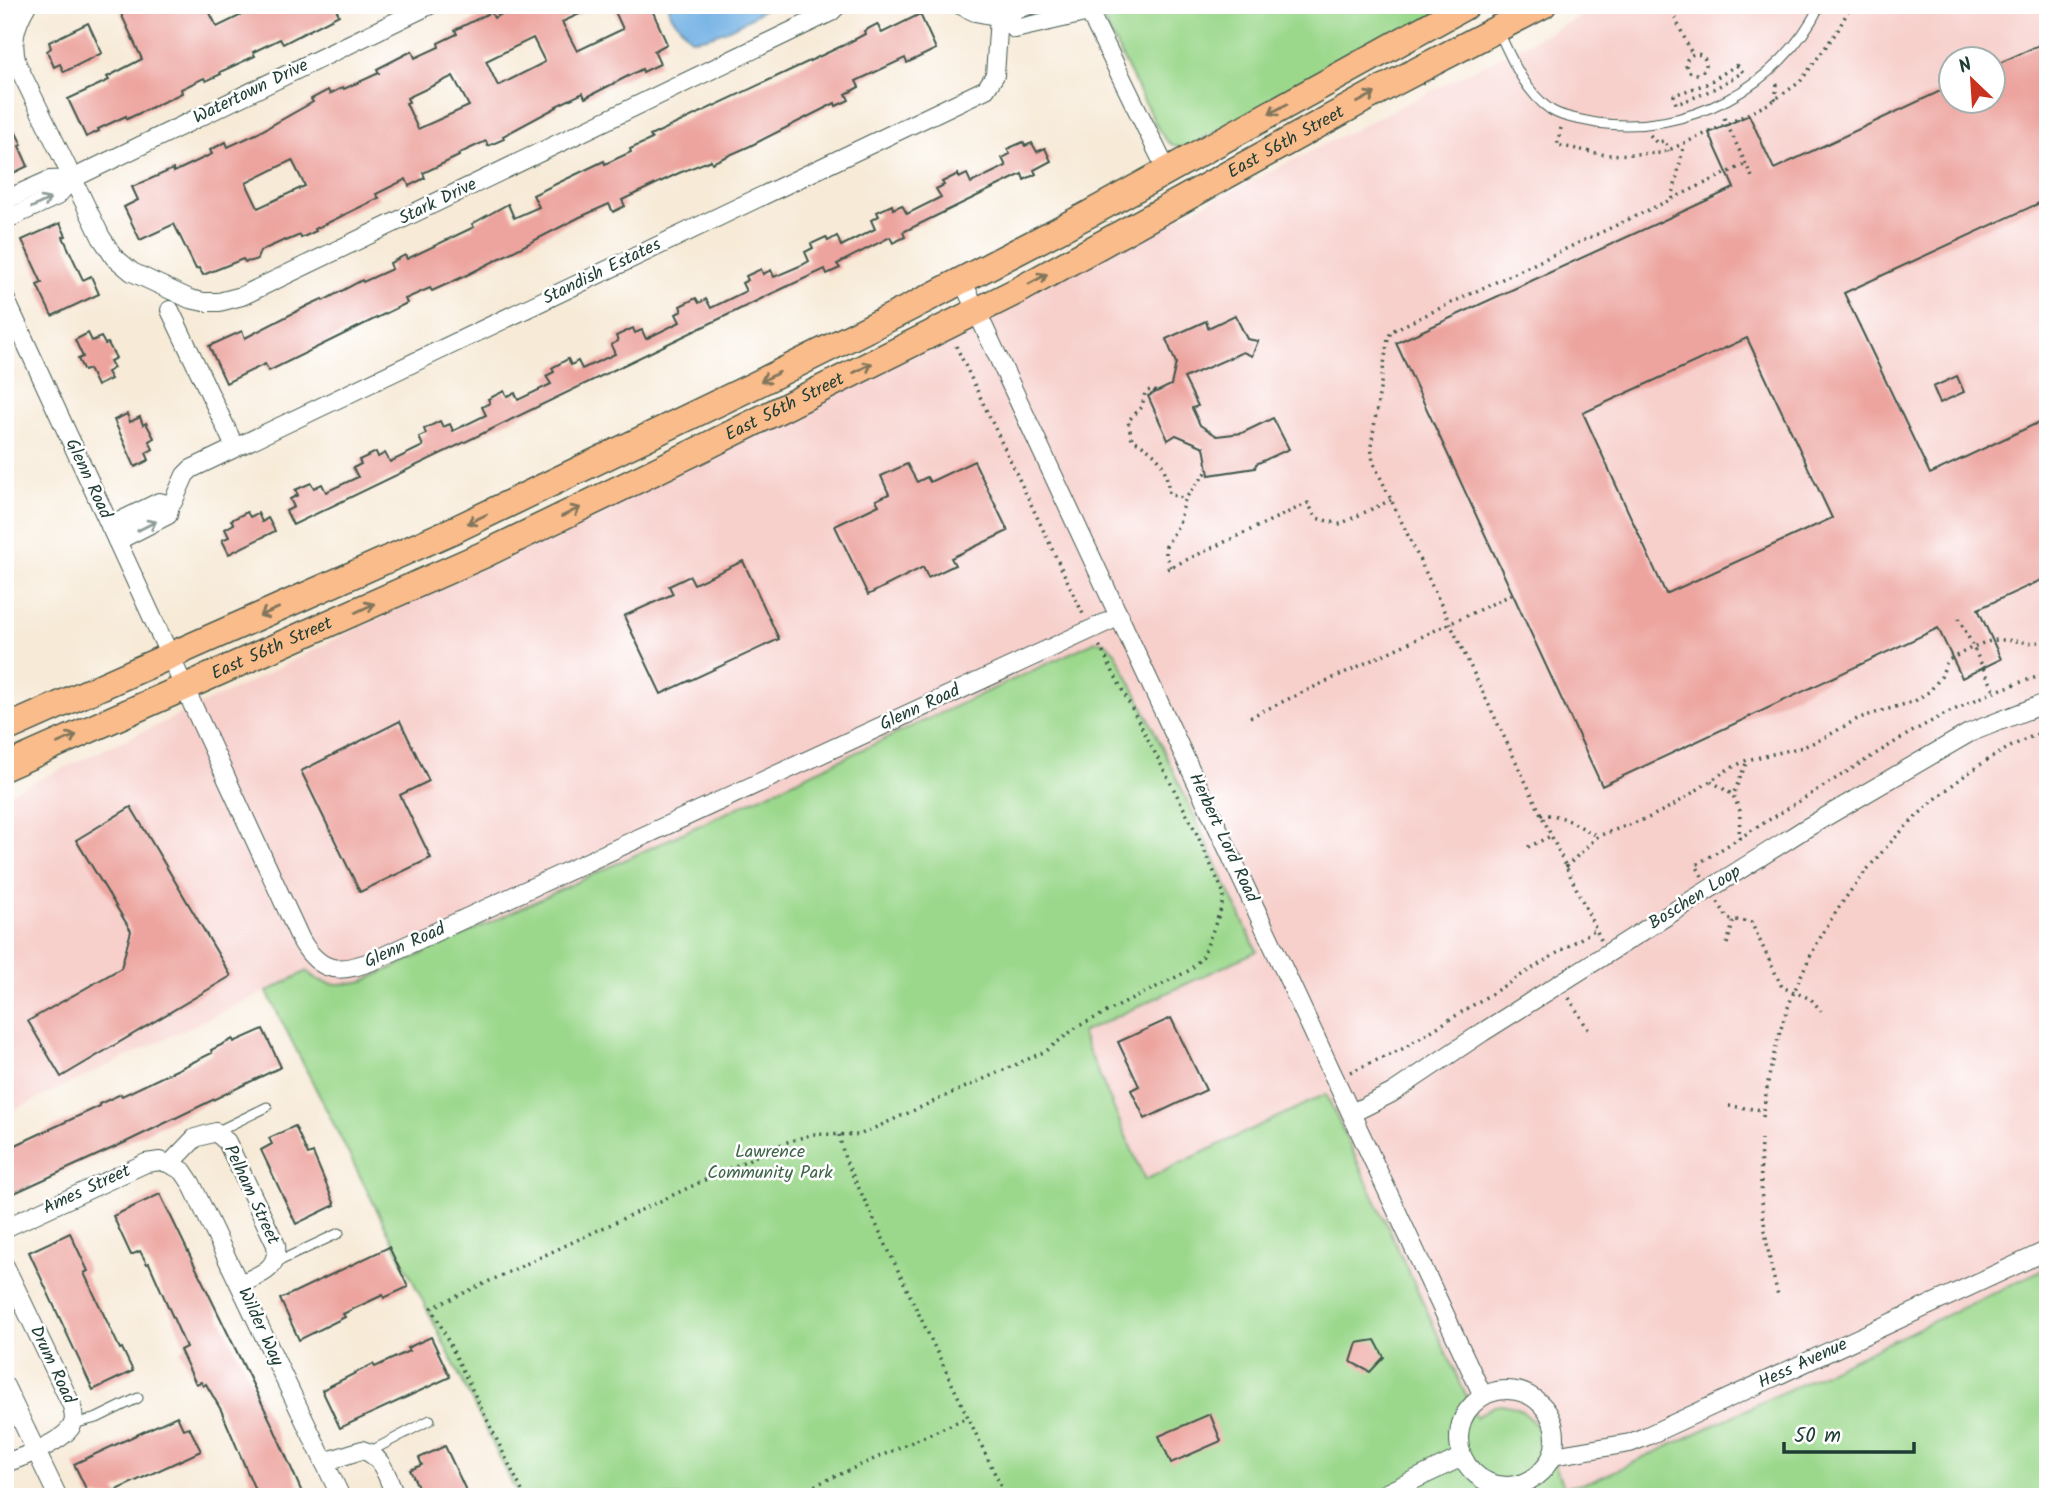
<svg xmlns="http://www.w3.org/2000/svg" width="2053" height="1502" viewBox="0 0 2053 1502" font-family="Kalam,sans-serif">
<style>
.built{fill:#f7d0cc;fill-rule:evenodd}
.green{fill:#9bd88c;stroke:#5d8a60;stroke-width:2}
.water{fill:#71b0e4;stroke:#48768c;stroke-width:2}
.building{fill:#eda49f;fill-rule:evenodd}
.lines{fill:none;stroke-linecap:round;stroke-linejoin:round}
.service-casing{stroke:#3f574c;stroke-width:11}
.minor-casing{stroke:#3f574c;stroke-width:20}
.primary-casing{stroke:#3f574c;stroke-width:29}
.path{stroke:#3f574c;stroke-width:3.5;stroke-dasharray:2 5;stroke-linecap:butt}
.service{stroke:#fff;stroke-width:9}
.minor{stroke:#fff;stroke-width:18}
.primary{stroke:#fabc8b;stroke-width:26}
.oneway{stroke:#82765b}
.oneway2{stroke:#8f9e9a}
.labels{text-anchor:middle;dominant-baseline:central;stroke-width:5;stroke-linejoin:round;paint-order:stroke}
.street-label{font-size:18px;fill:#1f3d34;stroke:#fff}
.park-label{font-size:18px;fill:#3e644a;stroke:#fff}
</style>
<rect width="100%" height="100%" fill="#fff"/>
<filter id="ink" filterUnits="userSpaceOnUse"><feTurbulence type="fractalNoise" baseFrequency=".0143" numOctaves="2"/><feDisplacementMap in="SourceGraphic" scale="14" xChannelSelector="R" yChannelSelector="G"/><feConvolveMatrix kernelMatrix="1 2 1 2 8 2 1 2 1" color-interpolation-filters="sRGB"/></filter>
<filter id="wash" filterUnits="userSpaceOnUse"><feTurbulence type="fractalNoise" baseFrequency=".00686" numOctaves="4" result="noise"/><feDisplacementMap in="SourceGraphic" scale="28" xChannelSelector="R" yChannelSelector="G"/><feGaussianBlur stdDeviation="1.57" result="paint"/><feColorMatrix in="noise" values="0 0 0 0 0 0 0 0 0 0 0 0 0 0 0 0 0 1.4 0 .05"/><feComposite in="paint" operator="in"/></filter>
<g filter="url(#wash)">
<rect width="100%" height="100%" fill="#f7ead7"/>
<!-- built -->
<path class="built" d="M1603,5H2048V1267L1648,1456L1595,1480L1563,1487L1535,1422L1476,1418L1326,1094L1145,1181L1081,1033L1257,950L1143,706L1115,652L1096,641L364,981L348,984L324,983L312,977L307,972L5,1114V795L246,684ZM1952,60H1994V102H1952Z"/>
<!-- green -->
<g class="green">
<path d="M1098,5H1453L1187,147C1172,149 1166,141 1158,129L1106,25Z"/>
<path d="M1096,641L1105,642L1115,652L1143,706L1257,951L1081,1033L1145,1180L1326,1094L1476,1417C1482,1414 1488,1408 1495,1406C1536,1397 1551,1458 1564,1487L1595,1480L1648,1456L2048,1267V1497H519L425,1305L267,992L307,971C321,988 345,985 364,981Z"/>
</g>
<!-- water -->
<path class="water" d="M668,5H766V8C745,22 716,39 691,39L671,15Z"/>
<g id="blocks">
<!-- building -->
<g class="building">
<path d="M117,5H206L217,27L262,5H334L339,15L283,44L280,39L253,52L255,56L220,72L221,74L206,81L204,78L181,89L182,93L127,119L126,116L98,129L99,131L86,137L68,99L109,80L107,77L142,59Z"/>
<path d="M520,5H599L562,22L577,51L623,29L612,5H650L667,44L654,51L660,64L643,72L642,69L585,98L583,93L556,106L557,107L503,136L504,139L488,146L486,141L458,154L459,156L423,173L425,178L409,186L406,179L376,194L379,198L315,229L316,231L301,238L300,235L286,241L285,240L260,251L257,259L252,261L245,262L243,259L203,275L199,268L196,269L174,224L140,240L124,207L138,200L132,187L173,169L174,172L212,154L210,150L226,142L228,147L256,134L313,102L311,99L328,90L330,94L343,87L344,89L379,73L377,69L412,51L415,58L439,47L438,43L457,34L455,30L491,12L494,18ZM533,38L545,62L498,86L486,61ZM453,76L469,106L418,129L406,103L409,102L407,98ZM292,160L305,186L258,208L246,183Z"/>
<path d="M920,14L936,49L907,63L905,58L856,81L859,87L846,94L849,100L836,106L835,103L750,146L712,163L711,160L679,173L622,200L625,206L613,212L609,204L580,217L465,276L432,291L430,288L405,299L407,303L269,371L265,364L226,383L209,346L242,331L245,338L309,305L322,299L323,301L362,280L363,282L392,269L390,263L405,255L407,259L474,227L472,224L508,204L514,218L539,207L533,195L604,161L605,164L631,152L630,149L652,139L650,136L846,44L865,34L864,31L877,24L882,33Z"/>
<path d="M88,23L102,53L64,72L60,64L54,67L47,51L51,48L49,42Z"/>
<path d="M2048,41V199L1844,293L1930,474L2048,418V577L1978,609L2001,659L1962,678L1938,628L1602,786L1396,343L1734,188L1709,133L1749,115L1774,169L1951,86V102H1993V66ZM1747,338L1832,518L1666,594L1583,413Z"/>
<path d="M5,110L22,145L19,146L28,166L5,177Z"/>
<path d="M1023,142L1025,146L1032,143L1037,152L1045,148L1051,161L1034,170L1036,174L1024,180L1022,174L903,232L905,237L893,243L890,237L837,264L840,268L827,274L825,269L771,294L293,525L286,511L294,507L290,499L298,495L295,490L311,483L314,488L322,484L326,492L358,477L353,468L361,464L359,460L376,452L378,457L385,453L390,462L423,446L419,437L426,434L424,429L440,421L443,427L450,424L453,431L486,415L482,407L490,403L488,399L504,391L507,396L515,393L518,400L551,384L546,376L554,372L552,368L568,359L571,365L578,361L582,369L615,354L611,345L618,341L616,336L633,328L635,333L642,330L646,339L680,322L676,314L682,311L680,306L696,298L699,303L706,299L711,308L746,291L742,283L748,280L746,276L761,269L763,274L771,270L774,277L802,265L809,261L805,252L813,248L811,244L826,237L828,241L837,236L841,246L875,229L871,220L879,216L877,212L892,205L893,209L902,205L907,214L941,197L936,189L944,185L942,182L958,174L959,178L967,174L971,183L1006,166L1002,158L1010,154L1007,149Z"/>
<path d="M60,223L66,236L63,237L83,280L91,276L99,294L52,316L37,285L42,283L22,240Z"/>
<path d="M1235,315L1247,339L1258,341L1252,356L1243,352L1184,378L1198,406L1192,408L1200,425L1217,436L1242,433L1273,418L1289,449L1256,464L1255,468L1209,475L1204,447L1176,435L1168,440L1148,396L1171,385L1176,363L1166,339L1206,321L1208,328Z"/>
<path d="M88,333L92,341L101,337L105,344L108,343L116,358L110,361L114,368L107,372L111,379L97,386L89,369L84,371L78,359L83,357L75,340Z"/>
<path d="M1957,376L1964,392L1940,403L1933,387Z"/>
<path d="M127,414L130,422L140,417L143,425L146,423L154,438L149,441L153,449L146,453L149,460L135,467L114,420Z"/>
<path d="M974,461L1008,531L951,558L955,565L928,578L923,567L868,595L835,526L879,505L876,500L889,494L881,476L907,464L917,482L927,477L930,482Z"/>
<path d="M247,512L250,517L258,513L262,522L268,518L275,531L229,554L222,540L229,537L225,529L234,524L231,520Z"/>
<path d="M743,561L779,639L661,694L624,616L673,594L669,586L690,576L694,584Z"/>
<path d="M400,721L429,781L400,795L431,858L360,892L301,771Z"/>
<path d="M131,807L231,976L61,1077L28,1021L121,968L131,931L76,840Z"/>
<path d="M1171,1018L1206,1090L1145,1119L1131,1090L1139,1086L1118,1042Z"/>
<path d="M263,1029L281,1067L126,1142L10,1195L9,1194L5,1196V1150L100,1106L99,1104L121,1094L122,1096L185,1066L212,1053L211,1050L233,1039L234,1042Z"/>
<path d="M295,1126L308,1155L313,1153L335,1205L296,1224L261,1150L272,1144L269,1138Z"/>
<path d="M160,1194L271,1422L304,1497H258L221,1410L206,1384L203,1386L201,1382L196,1384L180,1350L186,1347L149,1263L147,1264L140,1251L131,1255L113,1216Z"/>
<path d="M70,1233L88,1271L84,1273L120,1349L122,1348L133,1371L93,1390L29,1252Z"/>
<path d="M389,1247L408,1287L384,1298L383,1295L349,1311L343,1314L345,1317L299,1340L280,1299Z"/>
<path d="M431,1337L450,1377L340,1428L322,1390L373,1364L375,1367L409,1351L407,1348Z"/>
<path d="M1375,1340L1384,1357L1370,1372L1351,1362L1357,1343Z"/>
<path d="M1210,1414L1221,1441L1171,1463L1159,1436Z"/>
<path d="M177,1416L183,1429L189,1427L201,1451L116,1490L119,1497H90L74,1464Z"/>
<path d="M445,1446L455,1467L469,1497H423L410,1470L422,1465L419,1458Z"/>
</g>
</g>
</g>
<g filter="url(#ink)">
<use href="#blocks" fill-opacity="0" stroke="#3f574c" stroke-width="2"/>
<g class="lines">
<!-- service casing -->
<g class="service-casing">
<g id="service">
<path d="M1498,30C1511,58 1525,92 1551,110C1564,118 1582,120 1597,123C1687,136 1780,87 1820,5"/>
<path d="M216,1132L267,1107"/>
<path d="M275,1263L339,1233"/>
<path d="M73,1424L97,1418L138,1398"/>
<path d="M369,1452L430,1420"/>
</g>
</g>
<!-- minor casing -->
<g class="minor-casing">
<g id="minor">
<path d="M27,5C15,25 11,42 17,64L101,237L114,257L132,272L190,299L204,302H219L242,296L831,12L838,5"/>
<path d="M960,5L975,12L1006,18L1017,9L1030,5"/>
<path d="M1086,5L1167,171"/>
<path d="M1006,18L1015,29L1089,12"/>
<path d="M5,200L50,180L72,179"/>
<path d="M5,220L57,196L72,179L430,5"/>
<path d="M962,280L1483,1396"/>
<path d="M5,298L301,940C321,975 341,973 375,960L1120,616"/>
<path d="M170,310L235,447"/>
<path d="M110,526L159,502L170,505"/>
<path d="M117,541L168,515L170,505L173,502L185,475L191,469L986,89L995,75L999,17"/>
<path d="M1352,1113L1392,1093L1483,1032L1803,830L1969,733L2048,702"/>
<path d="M170,1164L195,1138L216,1132L227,1142L276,1245C279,1270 259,1275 240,1284"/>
<path d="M5,1228L146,1163L160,1161L170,1164L183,1171L191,1183L341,1497"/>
<path d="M5,1266L72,1406C73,1412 75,1418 73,1423C68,1440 21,1458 5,1463"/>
<path d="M5,1386L58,1497"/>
<circle cx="1507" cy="1438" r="48"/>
<path d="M1553,1456L1630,1443L1647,1436L2048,1250"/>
<path d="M324,1462L362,1450C383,1455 388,1480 396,1497"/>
<path d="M1378,1497L1462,1457"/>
</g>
</g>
<!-- primary casing -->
<g class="primary-casing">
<g id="primary">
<path d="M5,729L456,529L755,385L909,308L1091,213L1467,5"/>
<path id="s1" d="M5,767L483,555L709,445L1019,290L1386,87L1543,5"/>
</g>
</g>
<!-- path -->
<g class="path">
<path d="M1669,5L1692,54"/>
<circle cx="1696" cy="64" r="10"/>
<path d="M1737,65L1743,72C1721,86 1701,96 1676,104L1674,95L1706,84Z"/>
<path d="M1775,100L1777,85L1775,82"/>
<path d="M1724,118L1753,179"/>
<path d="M1561,128L1557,145L1606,155L1662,153L1727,124L1770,103L1800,82L1838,30L1850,7L1846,5"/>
<path d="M1650,135L1656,142L1665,141L1669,151"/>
<path d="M1672,199L1684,144"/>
<path d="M956,346L1083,614"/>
<path d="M1155,392L1153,389L1145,392L1142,407L1128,421L1132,439C1159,454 1166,463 1169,494L1185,499"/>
<path d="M1171,567L1166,554V546L1179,524L1185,499L1208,470"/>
<path d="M1167,569L1308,503L1316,518L1340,524L1391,500"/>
<path d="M1959,618L1995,692"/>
<path d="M1250,717L1513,594"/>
<path d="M1711,781L1733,795"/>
<path d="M1541,815C1564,813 1578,827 1598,836"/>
<path d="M1739,839L1740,811L1733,795L1747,761"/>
<path d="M1528,847L1551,836"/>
<path d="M1566,867L1598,836L1648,818L1674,805L1727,770L1747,760L1803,747L1824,738L1859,718L1915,701L1930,691L1941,677L1947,661C1962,653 1981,641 1998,640C2015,639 2031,646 2048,640"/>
<path d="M1702,876L1696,865L1908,734C1953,709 1999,687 2048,674"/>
<path d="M1718,902L1728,919L1751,922L1782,987L1811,999L1821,1011"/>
<path d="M1601,940L1373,462L1371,446L1388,339L1391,332L1396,329L1746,164"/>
<path d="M1727,944L1734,920"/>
<path d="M1569,998L1589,1031"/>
<path d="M1350,1072L1402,1049L1596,929"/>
<path d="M1729,1106L1763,1110"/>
<path d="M1763,1117C1776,996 1831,897 1919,814C1956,779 1999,748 2048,730"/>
<path d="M839,1135L845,1159L1006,1497"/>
<path d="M1761,1139C1759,1193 1764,1242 1778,1295"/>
<path d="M525,1497L432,1308L784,1143L813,1134L859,1135L1046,1051L1077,1027L1190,970L1203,956L1221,909L1224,894L1195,830L1098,643"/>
<path d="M789,1497L968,1417"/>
</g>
<!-- service -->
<use href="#service" class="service"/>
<!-- minor -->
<use href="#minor" class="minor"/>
<!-- primary -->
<use href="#primary" class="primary"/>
</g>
<!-- one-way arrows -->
<defs><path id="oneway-shaft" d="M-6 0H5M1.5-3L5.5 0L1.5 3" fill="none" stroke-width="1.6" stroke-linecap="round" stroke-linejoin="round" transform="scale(1.75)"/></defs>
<g class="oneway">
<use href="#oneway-shaft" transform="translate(1366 98) rotate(-29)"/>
<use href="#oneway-shaft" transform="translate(1278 109) rotate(151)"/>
<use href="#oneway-shaft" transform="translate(1038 279) rotate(-28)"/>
<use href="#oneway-shaft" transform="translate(863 368) rotate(-27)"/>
<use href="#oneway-shaft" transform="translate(770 377) rotate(153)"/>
<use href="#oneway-shaft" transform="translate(571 512) rotate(-26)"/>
<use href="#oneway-shaft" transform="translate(477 519) rotate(155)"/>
<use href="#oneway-shaft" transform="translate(365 608) rotate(-25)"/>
<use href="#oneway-shaft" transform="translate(269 612) rotate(157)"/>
<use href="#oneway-shaft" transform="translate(67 739) rotate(-24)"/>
</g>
<g class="oneway2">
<use href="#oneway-shaft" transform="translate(41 203) rotate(-26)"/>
<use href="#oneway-shaft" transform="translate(147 526) rotate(-27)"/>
</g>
</g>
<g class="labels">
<!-- street labels -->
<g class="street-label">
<text transform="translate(251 92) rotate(-26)">Watertown Drive</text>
<text stroke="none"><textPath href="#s1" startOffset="1426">East 56th Street</textPath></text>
<text transform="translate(438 202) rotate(-26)">Stark Drive</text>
<text transform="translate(602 272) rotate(-26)">Standish Estates</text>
<text stroke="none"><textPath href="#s1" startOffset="859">East 56th Street</textPath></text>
<text transform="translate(88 479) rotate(65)">Glenn Road</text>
<text stroke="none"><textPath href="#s1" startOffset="292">East 56th Street</textPath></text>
<text transform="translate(920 708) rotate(-25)">Glenn Road</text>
<text transform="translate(1223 838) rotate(65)">Herbert Lord Road</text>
<text transform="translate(1695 898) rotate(-32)">Boschen Loop</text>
<text transform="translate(405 946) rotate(-24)">Glenn Road</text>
<text transform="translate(87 1190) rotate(-25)">Ames Street</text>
<text transform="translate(251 1195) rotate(65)">Pelham Street</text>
<text transform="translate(260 1327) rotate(65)">Wilder Way</text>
<text transform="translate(1803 1364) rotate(-25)">Hess Avenue</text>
<text transform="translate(52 1365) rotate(65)">Drum Road</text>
</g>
<!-- park labels -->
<g class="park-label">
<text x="770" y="1152">Lawrence<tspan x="770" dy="21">Community Park</tspan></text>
</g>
</g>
<!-- margin -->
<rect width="2053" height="1502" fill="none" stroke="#fff" stroke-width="28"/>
<!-- north arrow -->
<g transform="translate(1972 80) rotate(335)"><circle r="33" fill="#ffffff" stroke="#a5b1ae" stroke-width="2"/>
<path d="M0-5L12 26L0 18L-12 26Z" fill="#c8321e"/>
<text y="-10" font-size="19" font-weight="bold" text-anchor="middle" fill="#1f3d34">N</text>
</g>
<!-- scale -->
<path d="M1784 1442v10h130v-10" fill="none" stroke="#1f3d34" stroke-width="3.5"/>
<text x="1794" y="1442" font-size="21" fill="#1f3d34" stroke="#ffffff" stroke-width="5" paint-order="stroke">50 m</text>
</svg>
